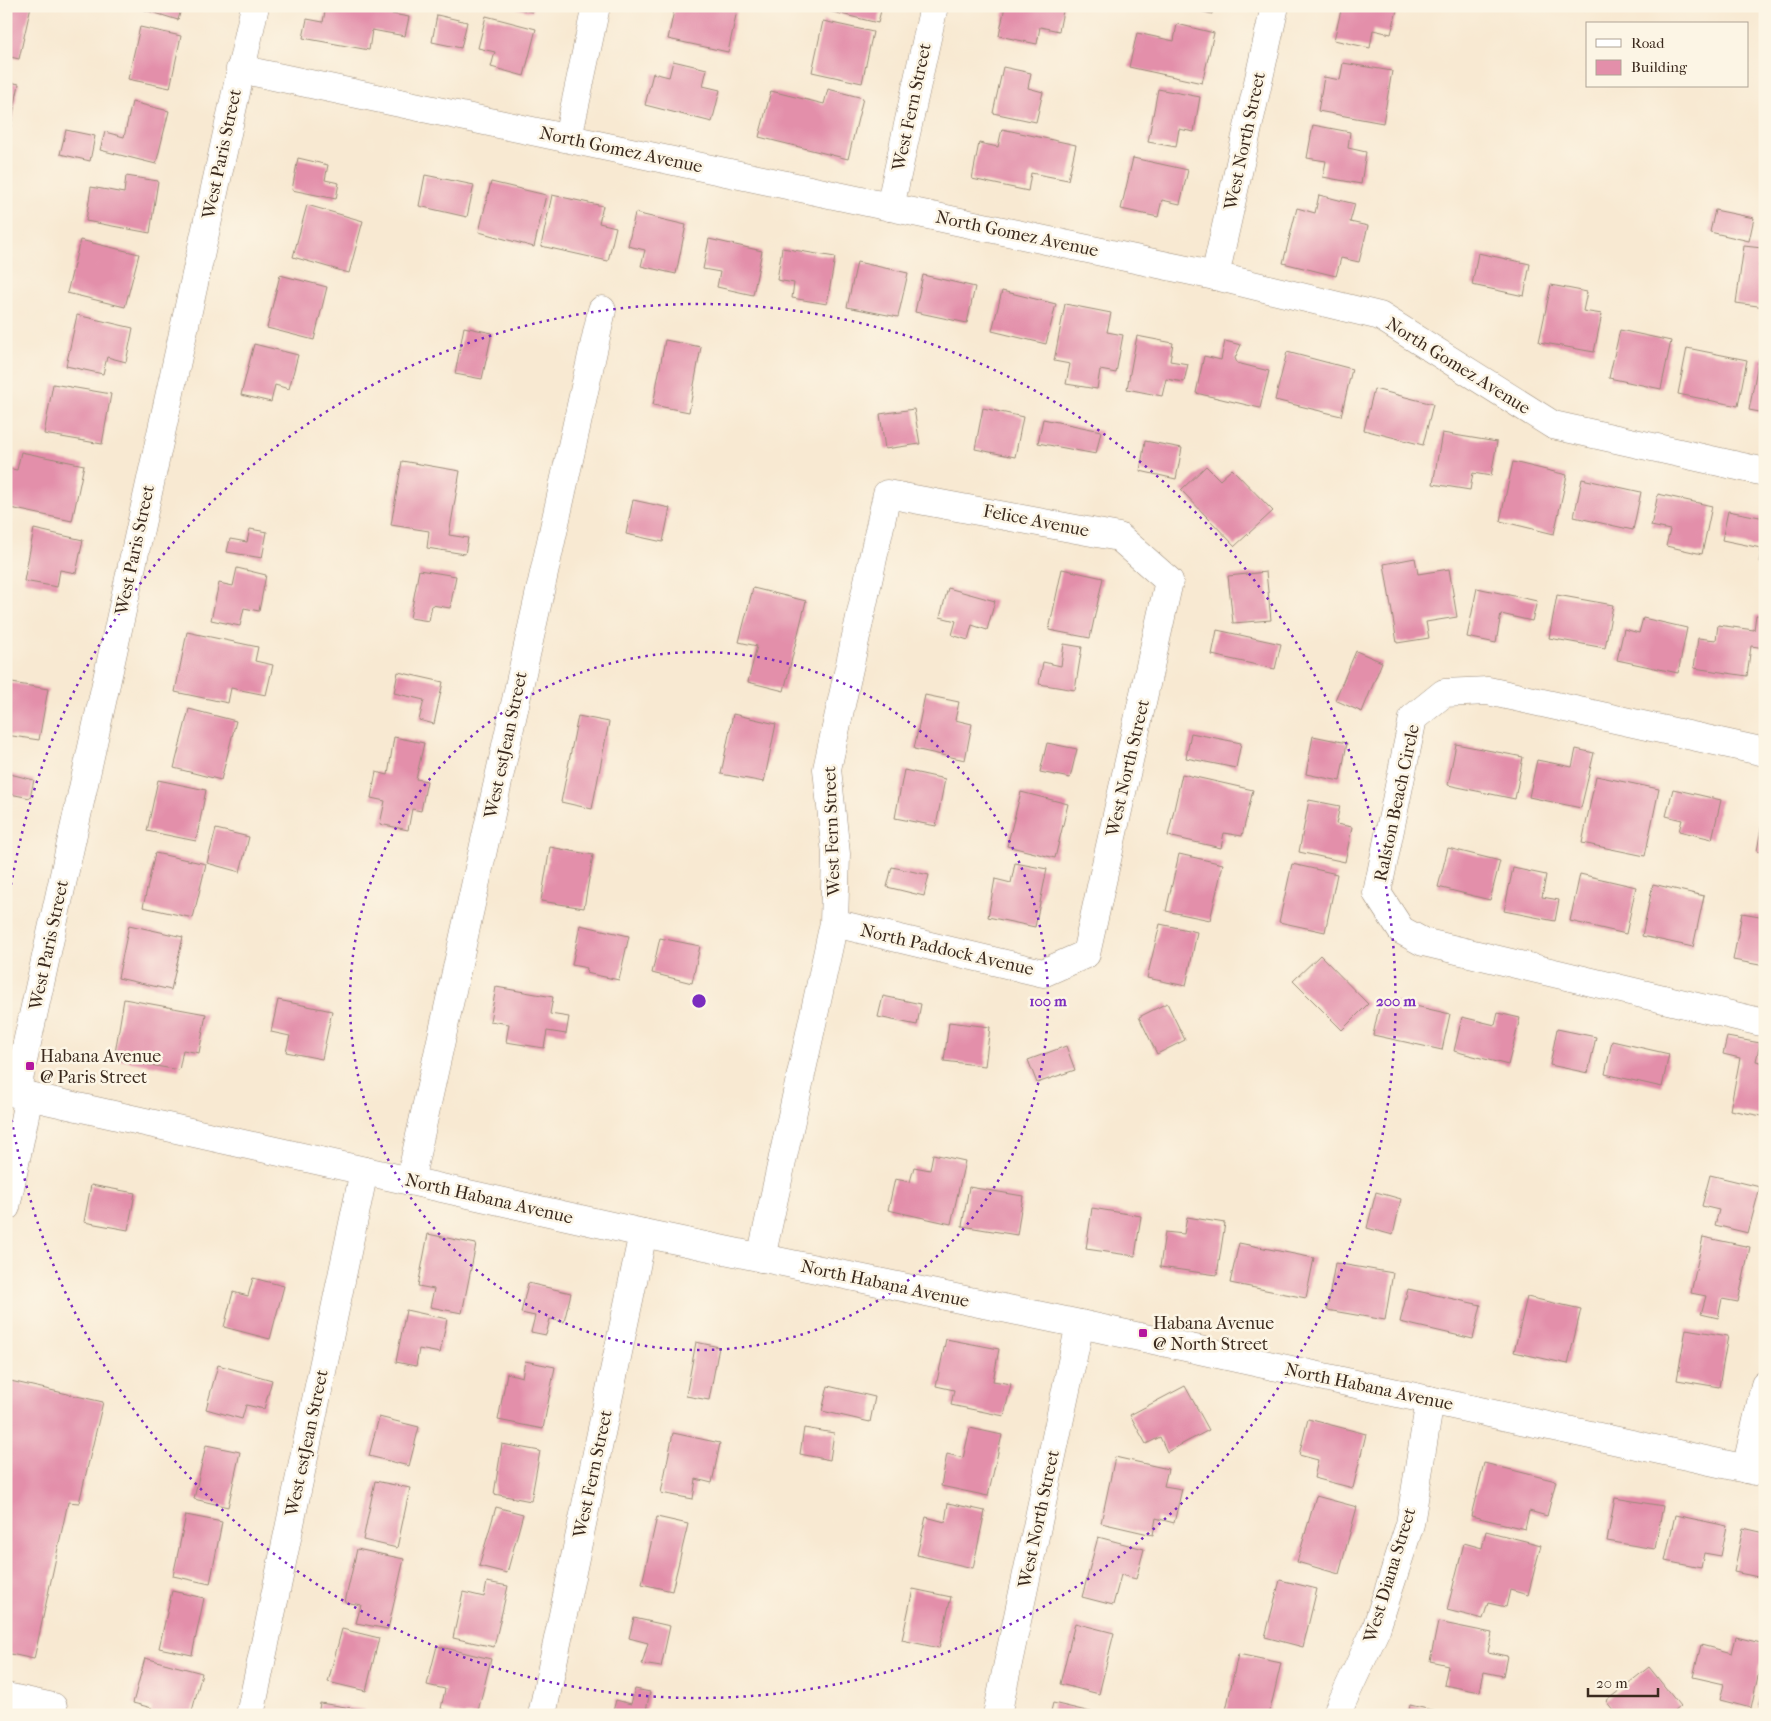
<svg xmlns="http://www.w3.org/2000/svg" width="1771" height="1721" viewBox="0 0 1771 1721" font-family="'IM FELL French Canon',serif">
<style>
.building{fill:#e38faa}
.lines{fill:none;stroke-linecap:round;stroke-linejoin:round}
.minor-casing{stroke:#9a8a78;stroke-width:29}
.minor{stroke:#fff;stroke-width:28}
.ring{fill:none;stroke:#7b2cbf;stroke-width:2.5;stroke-dasharray:2.5 5}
.poi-dot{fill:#b5179e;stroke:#fcf5e5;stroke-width:2}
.labels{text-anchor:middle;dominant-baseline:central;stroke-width:5;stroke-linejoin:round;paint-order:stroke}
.street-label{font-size:18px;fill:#3b2a1e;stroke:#fcf5e5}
.poi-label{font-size:18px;fill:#3b2a1e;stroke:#fcf5e5;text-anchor:start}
.centre{fill:#7b2cbf;stroke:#fcf5e5;stroke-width:2.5}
.ring-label{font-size:15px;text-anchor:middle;font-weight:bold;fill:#7b2cbf;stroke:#fcf5e5;stroke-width:5;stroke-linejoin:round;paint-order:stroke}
</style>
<rect width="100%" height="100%" fill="#fcf5e5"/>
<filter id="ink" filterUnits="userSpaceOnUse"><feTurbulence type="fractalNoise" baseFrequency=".02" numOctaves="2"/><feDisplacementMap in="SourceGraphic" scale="10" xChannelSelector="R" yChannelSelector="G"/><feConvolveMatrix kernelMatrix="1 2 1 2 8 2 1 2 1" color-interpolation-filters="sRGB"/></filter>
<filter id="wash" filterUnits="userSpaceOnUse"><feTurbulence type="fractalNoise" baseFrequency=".0096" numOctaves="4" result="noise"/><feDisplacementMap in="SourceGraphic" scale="20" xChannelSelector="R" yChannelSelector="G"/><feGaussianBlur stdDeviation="1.12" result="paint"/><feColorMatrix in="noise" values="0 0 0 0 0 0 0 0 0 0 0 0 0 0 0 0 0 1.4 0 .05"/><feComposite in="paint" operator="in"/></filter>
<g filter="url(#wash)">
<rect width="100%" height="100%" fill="#f8e9d2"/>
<g id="blocks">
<!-- building -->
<g class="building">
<path d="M6,6H31L19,59L6,56Z"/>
<path d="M143,6H182L178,20L142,9Z"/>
<path d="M326,6H393L392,14L409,17L405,36L372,30L369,50L303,38L307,19L323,22Z"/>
<path d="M508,6H533L532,12Z"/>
<path d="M675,6H738L728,52L668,39Z"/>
<path d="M808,6H882L878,23Z"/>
<path d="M1005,6H1064L1059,31L1040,27L1037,44L999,36Z"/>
<path d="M1180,6H1213L1212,14Z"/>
<path d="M1342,6L1360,8V6H1398L1391,34L1373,30L1370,48L1334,40Z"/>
<path d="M437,15L467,22L461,48L432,42Z"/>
<path d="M486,16L536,29L524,76L491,67L495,52L478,48Z"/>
<path d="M823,21L873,32L862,83L812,72Z"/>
<path d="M1177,24L1214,33L1202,83L1129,67L1137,33L1174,41Z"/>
<path d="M140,27L181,36L170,88L128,79Z"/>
<path d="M673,61L707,69L703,86L720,90L712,122L645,105L653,73L669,77Z"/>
<path d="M1343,63L1392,71L1383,123L1318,111L1324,77L1340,80Z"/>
<path d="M1003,67L1031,73L1028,88L1043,92L1036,122L993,113Z"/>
<path d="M6,81L19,84L10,130L6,129Z"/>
<path d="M828,89L863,98L848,159L759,137L771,91L824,104Z"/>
<path d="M1158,89L1200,97L1194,132L1179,129L1176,147L1148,142Z"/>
<path d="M132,102L169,111L156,164L100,150L105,132L124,137Z"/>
<path d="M1313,125L1350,132L1348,148L1366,152L1361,184L1323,177L1326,161L1307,158Z"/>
<path d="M1002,129L1076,145L1068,180L1031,173L1028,191L972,179L979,143L998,147Z"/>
<path d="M66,130L95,136L90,161L60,154Z"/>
<path d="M298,158L328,165L325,180L339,183L336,199L292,190Z"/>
<path d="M1133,158L1188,170L1180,204L1162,200L1158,217L1121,209Z"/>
<path d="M425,175L474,185L467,217L419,206Z"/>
<path d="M126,176L158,181L150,233L86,221L91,187L124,193Z"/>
<path d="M491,182L546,195L534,247L479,232Z"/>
<path d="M552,195L603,206L599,223L616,227L608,261L541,246Z"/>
<path d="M1319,195L1355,204L1350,222L1368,226L1359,262L1341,258L1336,276L1283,263L1297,208L1315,213Z"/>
<path d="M307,205L363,221L349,273L293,257Z"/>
<path d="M1715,210L1754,218L1749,241L1710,232Z"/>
<path d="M635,213L686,225L676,274L641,266L645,250L628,246Z"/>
<path d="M709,239L762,251L753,295L717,287L720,272L703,269Z"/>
<path d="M80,240L139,254L125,307L67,293Z"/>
<path d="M1744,246L1762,248L1759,267L1765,268V307L1736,303Z"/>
<path d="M782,248L835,257L827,304L792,298L794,283L777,280Z"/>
<path d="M1478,253L1530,264L1524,296L1472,285Z"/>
<path d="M857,262L908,273L898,317L847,307Z"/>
<path d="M280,275L327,287L314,340L267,328Z"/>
<path d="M923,275L975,287L967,323L915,312Z"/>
<path d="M1551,285L1587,292L1583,311L1602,314L1594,352L1539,342Z"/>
<path d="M1002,291L1056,304L1046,344L992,331Z"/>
<path d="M1065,304L1111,313L1107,332L1123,335L1116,373L1100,370L1097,389L1066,384L1070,364L1054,361Z"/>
<path d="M77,315L133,328L126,362L107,357L103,374L66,366Z"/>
<path d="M464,327L492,333L482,379L455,374Z"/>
<path d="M1620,330L1671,341L1661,389L1609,378Z"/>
<path d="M1137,336L1173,343L1170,361L1188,364L1184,382L1166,379L1162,396L1127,389Z"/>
<path d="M665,340L701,347L689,412L653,405Z"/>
<path d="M1225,341L1241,345L1235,358L1237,363L1269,371L1260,408L1196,393L1204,356L1221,360Z"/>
<path d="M254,344L298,355L289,389L275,385L271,402L241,395Z"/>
<path d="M1687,348L1747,360L1738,406L1678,394Z"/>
<path d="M1287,352L1352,369L1341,416L1275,400Z"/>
<path d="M1759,358L1765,359V413L1749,410Z"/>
<path d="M53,384L111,394L102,444L44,434Z"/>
<path d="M1374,389L1433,404L1423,445L1364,430Z"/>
<path d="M983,408L1023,417L1015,457L975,449Z"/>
<path d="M914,409L920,444L885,449L880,414Z"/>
<path d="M1043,419L1101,431L1096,454L1038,443Z"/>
<path d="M1442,433L1497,442L1491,476L1473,473L1470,490L1433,484Z"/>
<path d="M1145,441L1182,448L1176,479L1140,471Z"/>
<path d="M21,452L84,465L72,521L6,507V468L17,470Z"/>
<path d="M402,461L460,471L449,535L468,538L465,554L427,548L429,531L391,525Z"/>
<path d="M1513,462L1567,475L1554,534L1500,521Z"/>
<path d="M1206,466L1220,480L1232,469L1273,511L1235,546L1181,490Z"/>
<path d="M1582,479L1641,492L1633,530L1574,517Z"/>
<path d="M1658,494L1712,506L1702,554L1666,546L1670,530L1651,526Z"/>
<path d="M633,500L670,508L663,542L626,534Z"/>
<path d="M1728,511L1765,518V564L1759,562L1761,548L1722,540Z"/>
<path d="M34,529L83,540L76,573L60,570L57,587L24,581Z"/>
<path d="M250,529L267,532L262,558L227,552L230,539L247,542Z"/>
<path d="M1415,558L1418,574L1449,569L1457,617L1426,622L1429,638L1397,643L1384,564Z"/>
<path d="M237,568L266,575L259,611L244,608L240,626L211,620L219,583L233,586Z"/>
<path d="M1062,569L1103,578L1090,638L1049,630Z"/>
<path d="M419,570L456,576L450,608L432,605L429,621L410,618Z"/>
<path d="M1266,572L1271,620L1233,623L1228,576Z"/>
<path d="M753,588L806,601L784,691L748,682L757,646L739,642Z"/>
<path d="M948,588L995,601L987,630L972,625L968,640L952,635L956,621L940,617Z"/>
<path d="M1477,588L1537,601L1532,621L1501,614L1496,643L1467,637Z"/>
<path d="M1557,595L1613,605L1605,648L1549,638Z"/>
<path d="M1756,615L1765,616V648L1751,646L1747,676L1694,668L1698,638L1716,640L1718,625L1754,630Z"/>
<path d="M1643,618L1687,628L1678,673L1617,660L1624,629L1639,633Z"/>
<path d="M1217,630L1281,644L1275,669L1212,655Z"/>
<path d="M187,632L258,647L255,661L273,665L266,695L231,688L228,703L175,692Z"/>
<path d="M1064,644L1082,647L1075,690L1039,684L1043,662L1061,666Z"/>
<path d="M1356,651L1382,662L1362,712L1335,700Z"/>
<path d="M398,672L443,682L434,724L419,720L424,700L394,693Z"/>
<path d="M6,682L48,689L39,740L6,735Z"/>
<path d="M925,695L959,702L955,720L972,724L965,760L914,749Z"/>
<path d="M189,709L236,721L221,780L174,768Z"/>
<path d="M733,714L776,724L764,782L721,774Z"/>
<path d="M578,716L609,722L592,809L561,802Z"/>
<path d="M1191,733L1241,743L1236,768L1186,758Z"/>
<path d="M1313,736L1347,743L1340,781L1306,774Z"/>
<path d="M394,737L424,743L416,779L427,781L421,811L412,809L408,830L380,824L385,801L371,798L376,772L388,775Z"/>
<path d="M1047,743L1077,749L1070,778L1040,772Z"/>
<path d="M1456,744L1523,757L1515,799L1448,785Z"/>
<path d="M1576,749L1594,753L1581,808L1529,797L1537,760L1572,767Z"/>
<path d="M904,770L945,779L936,826L895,818Z"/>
<path d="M6,773L34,780L30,798L10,794L7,810Z"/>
<path d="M1182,774L1253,790L1242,836L1224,833L1221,848L1168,836Z"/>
<path d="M1596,776L1659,789L1645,856L1582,843Z"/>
<path d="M158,780L206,790L196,841L147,831Z"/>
<path d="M1673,789L1721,800L1712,839L1679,831L1682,820L1666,816Z"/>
<path d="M1021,792L1068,804L1055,858L1007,846Z"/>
<path d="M1309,800L1340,806L1336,824L1352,827L1345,862L1299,852Z"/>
<path d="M1764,812H1765V853L1757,851Z"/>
<path d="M216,829L249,837L240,872L207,863Z"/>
<path d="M550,847L593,855L584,908L541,901Z"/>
<path d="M1448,848L1500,861L1490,900L1438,887Z"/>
<path d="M155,853L206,864L193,918L143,907Z"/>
<path d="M1179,854L1223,864L1210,920L1166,911Z"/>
<path d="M1015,863L1047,869L1035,927L988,917L995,879L1011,883Z"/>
<path d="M1292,864L1337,874L1325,932L1279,922Z"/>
<path d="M892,867L929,875L924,896L887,887Z"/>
<path d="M1513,868L1546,875L1542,897L1559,900L1555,921L1504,911Z"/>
<path d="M1580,874L1636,887L1626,934L1570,921Z"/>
<path d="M1653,884L1704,896L1693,947L1642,936Z"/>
<path d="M1742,913L1765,917V966L1733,960Z"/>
<path d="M1160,924L1197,932L1186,986L1147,978Z"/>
<path d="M129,925L183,937L171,990L118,978Z"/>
<path d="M580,925L629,936L619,980L586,973L587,968L572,965Z"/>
<path d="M660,938L700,946L692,983L652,973Z"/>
<path d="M1320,955L1368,1004L1342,1030L1293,981Z"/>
<path d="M496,987L553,997L550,1014L569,1017L566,1034L547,1031L544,1048L506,1042L509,1024L490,1021Z"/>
<path d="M883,996L921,1004L917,1025L878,1017Z"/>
<path d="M1381,998L1450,1014L1442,1050L1373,1035Z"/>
<path d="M124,999L206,1014L199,1053L183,1050L179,1070L114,1059Z"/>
<path d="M278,1000L332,1011L322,1059L286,1052L290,1036L271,1032Z"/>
<path d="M1167,1003L1185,1040L1157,1054L1139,1017Z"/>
<path d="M1498,1013L1520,1018L1508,1065L1454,1051L1462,1017L1495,1025Z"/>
<path d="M949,1022L990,1027L985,1066L944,1061Z"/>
<path d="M1557,1029L1596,1037L1588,1073L1550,1065Z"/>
<path d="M1727,1037L1760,1043L1756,1061L1765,1063V1104L1762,1116L1730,1110L1740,1058L1723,1054Z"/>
<path d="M1612,1041L1669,1054L1662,1087L1605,1074Z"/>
<path d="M1066,1046L1075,1070L1037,1083L1028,1060Z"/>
<path d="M933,1154L965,1161L951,1224L888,1210L895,1179L910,1182L914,1167L930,1170Z"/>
<path d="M1710,1175L1760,1187L1748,1233L1715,1225L1719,1210L1702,1206Z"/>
<path d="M91,1185L135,1193L128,1230L84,1222Z"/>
<path d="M969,1187L1023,1196L1017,1235L962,1226Z"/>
<path d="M1376,1192L1401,1199L1393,1235L1367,1228Z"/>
<path d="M1092,1208L1141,1216L1135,1256L1086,1249Z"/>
<path d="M1187,1217L1225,1223L1217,1275L1160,1267L1165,1232L1184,1234Z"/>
<path d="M428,1234L476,1244L462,1313L430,1307L434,1289L418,1286Z"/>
<path d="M1703,1237L1750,1247L1738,1302L1722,1299L1718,1318L1701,1314L1706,1296L1691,1293Z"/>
<path d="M1239,1243L1314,1258L1306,1298L1230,1283Z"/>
<path d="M1335,1263L1393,1273L1385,1320L1327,1310Z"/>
<path d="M253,1278L284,1286L270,1339L224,1327L233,1292L248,1296Z"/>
<path d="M528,1283L571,1293L564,1322L550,1319L546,1335L531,1332L535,1316L521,1313Z"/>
<path d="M1408,1289L1481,1305L1473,1339L1400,1322Z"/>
<path d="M1527,1297L1581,1309L1568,1364L1514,1352Z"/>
<path d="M406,1310L447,1319L440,1353L419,1349L416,1366L396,1362Z"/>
<path d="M1686,1329L1728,1336L1719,1387L1677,1380Z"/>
<path d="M946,1339L999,1349L993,1381L1011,1384L1004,1416L951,1405L954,1390L936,1386Z"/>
<path d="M696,1342L719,1347L709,1400L686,1396Z"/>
<path d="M525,1361L555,1367L543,1429L498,1420L507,1373L522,1377Z"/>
<path d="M218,1365L272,1380L264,1409L246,1405L242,1419L206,1409Z"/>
<path d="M6,1380L103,1402L79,1503L68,1502L34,1659L6,1653Z"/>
<path d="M828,1386L875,1397L870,1422L822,1411Z"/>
<path d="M1185,1386L1209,1430L1167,1452L1160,1437L1146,1444L1130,1415Z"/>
<path d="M379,1417L419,1427L409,1466L369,1456Z"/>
<path d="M1308,1419L1366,1434L1353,1488L1314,1478L1318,1460L1299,1455Z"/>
<path d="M804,1428L834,1433L830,1460L800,1454Z"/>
<path d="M970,1428L1002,1435L988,1496L941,1486L947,1454L963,1458Z"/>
<path d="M673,1433L720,1443L712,1483L696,1479L693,1499L661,1493Z"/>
<path d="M502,1444L540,1451L531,1501L494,1494Z"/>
<path d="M206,1445L240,1452L228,1507L194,1499Z"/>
<path d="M1115,1457L1168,1469L1164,1486L1182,1489L1174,1523L1156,1518L1153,1535L1101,1523Z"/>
<path d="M1484,1463L1556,1481L1547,1516L1529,1511L1525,1529L1471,1516Z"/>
<path d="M375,1481L410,1488L397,1548L363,1540Z"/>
<path d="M1316,1496L1357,1507L1339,1574L1297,1562Z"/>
<path d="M1615,1498L1663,1506L1655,1549L1607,1541Z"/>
<path d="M948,1503L985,1511L973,1568L917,1555L926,1517L945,1522Z"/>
<path d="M496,1507L523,1514L507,1573L479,1566Z"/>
<path d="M186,1515L222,1522L210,1584L173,1576Z"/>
<path d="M1675,1515L1727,1526L1721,1556L1704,1553L1701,1568L1665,1561Z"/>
<path d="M657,1517L688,1524L672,1591L642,1584Z"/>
<path d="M1743,1528L1765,1533L1763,1578L1734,1572Z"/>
<path d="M1486,1531L1541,1545L1528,1595L1510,1590L1506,1607L1488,1603L1483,1619L1447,1610L1464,1543L1482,1548Z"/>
<path d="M1098,1537L1144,1549L1136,1579L1121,1575L1113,1605L1082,1597Z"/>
<path d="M357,1549L404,1559L388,1629L356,1623L361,1605L345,1602Z"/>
<path d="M1280,1580L1317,1589L1303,1647L1265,1637Z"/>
<path d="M487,1582L508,1586L494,1647L453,1638L463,1592L484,1597Z"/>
<path d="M913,1589L951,1597L939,1648L902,1640Z"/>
<path d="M172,1591L204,1598L192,1655L159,1648Z"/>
<path d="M634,1618L670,1626L661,1667L642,1664L648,1643L629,1638Z"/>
<path d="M1438,1622L1492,1633L1488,1652L1507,1656L1503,1676L1484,1672L1480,1692L1444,1685L1448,1665L1430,1661Z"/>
<path d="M1075,1623L1114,1633L1099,1694L1060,1684Z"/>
<path d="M342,1629L379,1638L366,1691L328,1682Z"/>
<path d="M1736,1637L1765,1644L1751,1708L1720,1700L1724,1684L1693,1677L1701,1645L1732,1653Z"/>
<path d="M437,1646L491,1659L477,1715H463L441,1709L445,1689L427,1685Z"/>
<path d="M1238,1654L1281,1663L1269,1715H1225Z"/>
<path d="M145,1658L202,1673L191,1715H151L152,1708L133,1703Z"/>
<path d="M1649,1667L1680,1706L1670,1715H1617L1606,1701Z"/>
<path d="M1764,1686H1765V1707L1759,1706Z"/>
<path d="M635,1689L650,1692L645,1715H612L616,1700L631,1704Z"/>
<path d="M320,1703L365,1710L364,1715H318Z"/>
<path d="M1053,1703L1099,1714V1715H1050Z"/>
<path d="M1410,1705L1449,1714V1715H1408Z"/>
</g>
</g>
</g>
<g filter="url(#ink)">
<use href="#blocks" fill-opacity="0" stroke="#9a8a78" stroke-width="1"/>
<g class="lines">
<!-- minor casing -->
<g class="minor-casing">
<g id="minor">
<path d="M240,69L1215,276L1380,316L1553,425L1765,472"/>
<path d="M568,138L596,6"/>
<path d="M890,207L934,6"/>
<path d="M1215,276L1275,6"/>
<path d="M1765,752L1488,691L1444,693L1413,718L1377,893L1401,930L1423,942L1765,1023"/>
<path d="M6,1091L643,1233L1080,1324L1765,1473"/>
<path d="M16,1093L255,6"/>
<path d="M410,1181L602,310"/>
<path d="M6,1207L29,1096"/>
<path d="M761,1258L834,923L836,854L827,769L887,494L1119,537L1169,581L1086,954L1043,973L834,923"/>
<path d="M1746,1469L1765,1385"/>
<path d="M6,1697L53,1707L51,1715"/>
<path d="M250,1715L364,1171"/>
<path d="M542,1715L643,1233"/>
<path d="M997,1715L1080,1324"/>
<path d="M1336,1715L1376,1629L1410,1524L1430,1400"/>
</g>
</g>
<!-- minor -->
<use href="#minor" class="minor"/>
</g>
</g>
<!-- distance rings -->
<g class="ring">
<circle cx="699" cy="1001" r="349"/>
<path d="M6 922A697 697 0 1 1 6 1080"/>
</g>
<!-- markers -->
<g class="poi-dot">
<rect x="25" y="1061" width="10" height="10" rx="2.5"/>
<rect x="1138" y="1328" width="10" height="10" rx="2.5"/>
</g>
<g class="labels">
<!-- street labels -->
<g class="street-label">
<text transform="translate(912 107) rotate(-78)">West Fern Street</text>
<text transform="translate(1245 141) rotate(-78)">West North Street</text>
<text transform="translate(621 150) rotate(12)">North Gomez Avenue</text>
<text transform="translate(222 154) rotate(-78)">West Paris Street</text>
<text transform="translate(1017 234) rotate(12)">North Gomez Avenue</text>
<text transform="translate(1458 366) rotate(32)">North Gomez Avenue</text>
<text transform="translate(1036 521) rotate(11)">Felice Avenue</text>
<text transform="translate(135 550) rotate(-78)">West Paris Street</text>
<text transform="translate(506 745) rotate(-78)">West estJean Street</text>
<text transform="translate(1128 768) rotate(-77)">West North Street</text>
<text transform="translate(1397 803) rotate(-78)">Ralston Beach Circle</text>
<text transform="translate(832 831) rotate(-92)">West Fern Street</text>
<text transform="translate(49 945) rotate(-78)">West Paris Street</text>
<text transform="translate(947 950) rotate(13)">North Paddock Avenue</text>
<text transform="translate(489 1199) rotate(13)">North Habana Avenue</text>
<text transform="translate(885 1284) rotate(12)">North Habana Avenue</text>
<text transform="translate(1369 1387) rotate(12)">North Habana Avenue</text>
<text transform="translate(307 1443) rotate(-78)">West estJean Street</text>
<text transform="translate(593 1474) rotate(-78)">West Fern Street</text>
<text transform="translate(1039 1519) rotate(-78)">West North Street</text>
<text transform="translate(1390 1575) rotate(-73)">West Diana Street</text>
</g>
<!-- poi labels -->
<g class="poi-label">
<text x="40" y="1056">Habana Avenue<tspan x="40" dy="21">@ Paris Street</tspan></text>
<text x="1153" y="1323">Habana Avenue<tspan x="1153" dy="21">@ North Street</tspan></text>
</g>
</g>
<circle cx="699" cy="1001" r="8" class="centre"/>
<g class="ring-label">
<text x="1048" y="1006">100 m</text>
<text x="1396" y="1006">200 m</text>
</g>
<!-- margin -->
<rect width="1771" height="1721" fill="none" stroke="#fcf5e5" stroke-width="25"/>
<!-- legend -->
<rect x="1586" y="22" width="162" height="65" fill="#fcf5e5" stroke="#afa495"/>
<rect x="1596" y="39" width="25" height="8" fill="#ffffff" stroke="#afa495"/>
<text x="1631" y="48" font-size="15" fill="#3b2a1e">Road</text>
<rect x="1596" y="60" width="25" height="15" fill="#e38faa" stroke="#afa495"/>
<text x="1631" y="72" font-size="15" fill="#3b2a1e">Building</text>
<!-- scale -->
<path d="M1588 1688v8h70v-8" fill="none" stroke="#3b2a1e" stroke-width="2.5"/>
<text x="1596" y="1688" font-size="15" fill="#3b2a1e" stroke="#fcf5e5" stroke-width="4" paint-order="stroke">20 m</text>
</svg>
